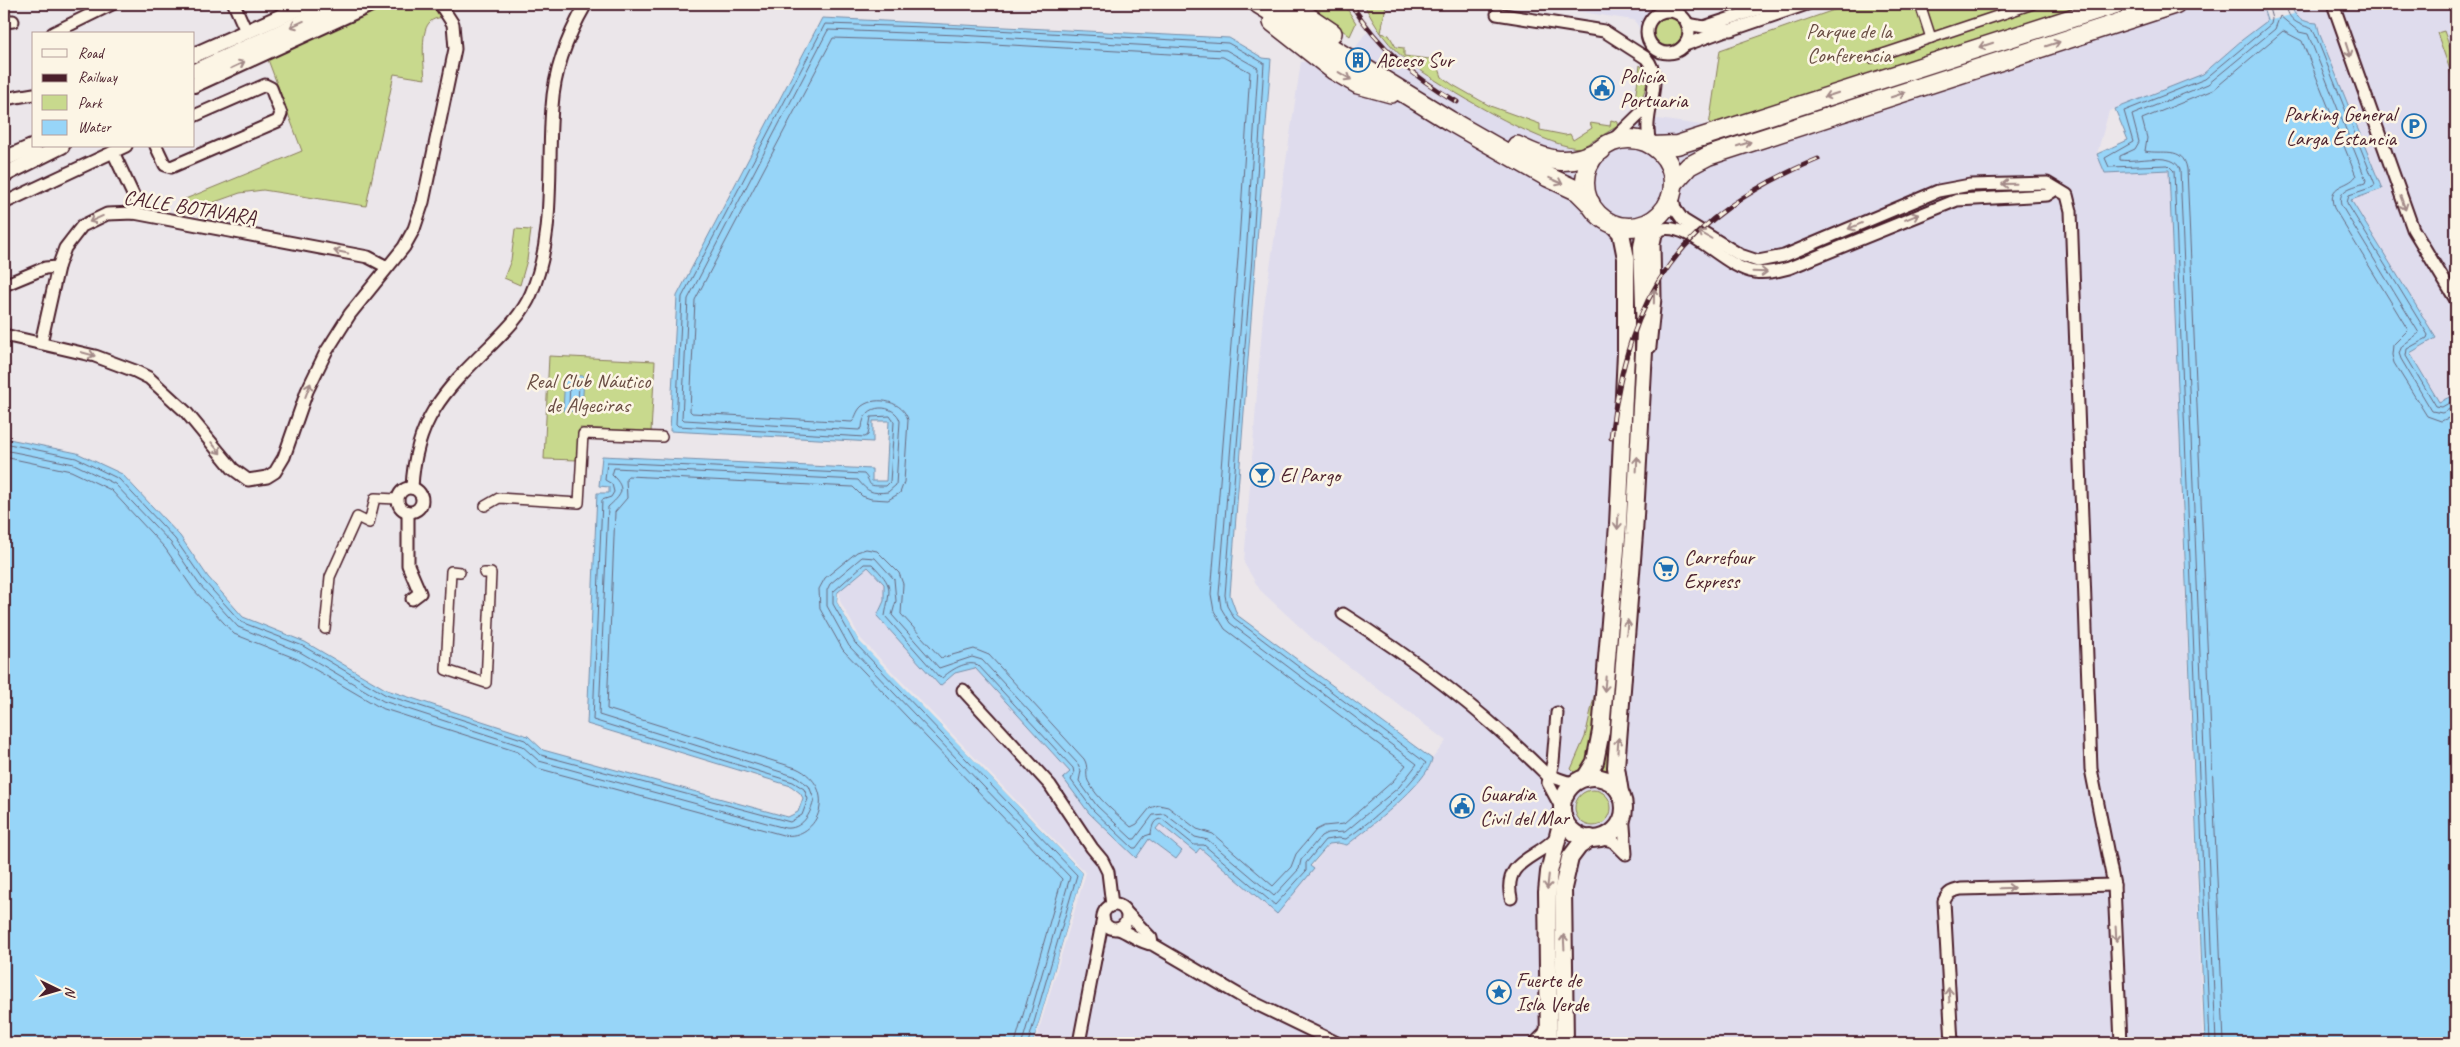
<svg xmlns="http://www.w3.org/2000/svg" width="2460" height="1047" viewBox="0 0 2460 1047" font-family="Caveat,sans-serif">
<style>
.built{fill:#dfdced}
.green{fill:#c8d98d;stroke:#897c5c}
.water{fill:#97d5f8;stroke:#788ca6}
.pier{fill:#ebe6ea}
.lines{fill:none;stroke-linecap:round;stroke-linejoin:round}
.shore{stroke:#69687d;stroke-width:1}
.pedestrian-casing{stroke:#4a1f2b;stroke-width:12}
.minor-casing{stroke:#4a1f2b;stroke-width:15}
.tertiary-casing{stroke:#4a1f2b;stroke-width:18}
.secondary-casing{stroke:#4a1f2b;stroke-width:20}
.primary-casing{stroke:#4a1f2b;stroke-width:21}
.trunk-casing{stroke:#4a1f2b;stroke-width:22}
.pedestrian{stroke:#fcf5e5;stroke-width:9}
.minor{stroke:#fcf5e5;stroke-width:11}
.tertiary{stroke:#fcf5e5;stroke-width:14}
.secondary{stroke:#fcf5e5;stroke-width:16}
.primary{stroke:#fcf5e5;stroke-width:18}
.trunk{stroke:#fcf5e5;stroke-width:19}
.rail-casing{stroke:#4a1f2b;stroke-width:5}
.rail{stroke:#fcf5e5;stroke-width:3;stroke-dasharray:9;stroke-linecap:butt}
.oneway{stroke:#a38a88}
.labels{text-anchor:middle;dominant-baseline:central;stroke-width:5;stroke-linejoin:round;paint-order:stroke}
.park-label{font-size:21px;fill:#6a4e44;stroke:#fcf5e5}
.poi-label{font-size:21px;fill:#4a1f2b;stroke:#fcf5e5;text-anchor:start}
.street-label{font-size:21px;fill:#4a1f2b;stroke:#fcf5e5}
</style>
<rect width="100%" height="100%" fill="#ebe6ea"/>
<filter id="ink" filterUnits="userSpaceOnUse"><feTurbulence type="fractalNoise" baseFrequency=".02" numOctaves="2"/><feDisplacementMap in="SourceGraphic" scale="10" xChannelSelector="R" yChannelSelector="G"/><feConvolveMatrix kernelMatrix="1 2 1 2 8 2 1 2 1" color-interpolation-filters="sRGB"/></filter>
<g filter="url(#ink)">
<!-- built -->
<g class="built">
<path d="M1530,4H1654L1653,12L1642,25V35L1637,24L1633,20Z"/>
<path d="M2090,4H2456V394L2439,403L2410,353L2436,338L2351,200L2382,189L2320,35L2317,23L2268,21L2242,40L2203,75L2109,111L2097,154L2105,173L2169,170L2203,1043H1033L1083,873L859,641L837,602L838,592L868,567L884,584V601L877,616L940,686L955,673L975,668L1070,772L1063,778L1136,857L1149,839L1176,859L1181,851L1156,829L1160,824L1196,853L1200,848L1277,913L1329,844L1347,845L1371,826L1407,795L1431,765L1432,759L1446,741L1313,639L1260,590L1244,563L1263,314L1301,62H1313L1337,77L1364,35L1375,27L1409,63L1487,111L1581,148L1592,139L1635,116L1709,126Z"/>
</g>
<!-- green -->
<g class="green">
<path d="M389,4H436L444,17C439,18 433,18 429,23C420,33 424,66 425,79L394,74L366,206L263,190L240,193L184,213L185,216L179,215L178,202L302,151L267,57Z"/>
<path d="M1307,4H1344L1356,23L1350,36Z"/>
<path d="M1364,4L1386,5L1381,33L1389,35L1396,47L1404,48V56L1430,59L1434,54L1442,77L1453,85L1490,106L1540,124V130L1565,135L1570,134L1573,140L1592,128L1590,123L1610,126L1611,120L1618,122V126C1611,130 1582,148 1579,148C1540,146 1443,87 1410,63C1389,47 1375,27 1364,4Z"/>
<path d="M1851,4H2085L1709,126L1720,50Z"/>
<circle cx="1668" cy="32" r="14"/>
<path d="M2444,31L2456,65L2455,84L2437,33Z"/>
<path d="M1640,65C1652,77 1645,92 1638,105L1634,106Z"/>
<path d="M515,229L531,230L527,260L520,285L504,278L511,260Z"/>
<path d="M549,356L655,361L651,432L580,428L578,460L544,459Z"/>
<path d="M1615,656H1617L1609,776L1599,773L1608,738Z"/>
<path d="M1598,679C1596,704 1597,760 1577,775L1571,769L1585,737Z"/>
<circle cx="1593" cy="808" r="18"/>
</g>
<!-- water -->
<g class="water">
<path d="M2262,4H2290C2295,18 2302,22 2317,23L2320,35L2382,189L2351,200L2436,338L2410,353L2439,402L2456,394V1043H2205L2169,170L2105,173L2097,154L2128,140L2115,109L2203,74L2242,40L2267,21Z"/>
<path d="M822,18L1229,38L1263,58L1271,59L1230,595L1237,615L1432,759C1428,783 1367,829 1347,845L1338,843L1329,844L1310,866L1314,869L1277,914L1200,848L1196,853L1160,824L1156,829L1182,851L1176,859L1149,839L1136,858L1089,813L1063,778L1070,772L975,668L955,673L940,686L877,616L884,601V584L868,567L838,592L837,602L859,640L1083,873L1033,1043H4V438L77,453L122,474L180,536L208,577L243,617L305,642L387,690L528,736L543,750L788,817L798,812L803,798L800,793L791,786L587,724L597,493H609V487L599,486L602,456L872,469V481H886L889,421H873V442L670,431L677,296Z"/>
<path d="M565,375L584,376L582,412L563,411Z"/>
</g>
<!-- pier -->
<g class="pier">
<path d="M2262,4H2290L2294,14L2268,21Z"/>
<path d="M838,592L840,594V601L861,639L1086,873L1035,1043H1033L1083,873L859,641L837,602Z"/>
</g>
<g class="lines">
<!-- shore -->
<g class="shore">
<path d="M2286,4C2288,22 2299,24 2313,29L2375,184L2373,187L2349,195L2347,203L2428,335L2427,338L2407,349L2406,356L2436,406L2442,407L2456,399"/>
<path d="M572,380L579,383L578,405L576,407L569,405L570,382Z"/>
<path d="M4,443L76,458L119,479L175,539L204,581L241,622L303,646L386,695L525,740L541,755L790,822L802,815L808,799L804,789L793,782L593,720L602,500L611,497L614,492L612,484L605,480L607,462L864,474C874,485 863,486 886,486L890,482L894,422L890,416L871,417L868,435L865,437L678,426L676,424L682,297L825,24L959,28L1228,43L1264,63L1252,258L1225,595L1227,606L1234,618L1426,763C1404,792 1376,818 1346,839L1338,838L1325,840L1306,863V871L1275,905L1204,845H1194L1162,819C1153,819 1152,827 1151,834L1145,836L1136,848H1133L1093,810L1071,780L1074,773L1073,768L978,665C966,660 951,670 942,678L939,677L885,616C890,587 894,587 872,564H864L833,592V604L855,643L1077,875L1028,1043"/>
<path d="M4,450L74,464L115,484L171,543L199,584L238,627L300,652L383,701L522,746L539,761L785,828C802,830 811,814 814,799L809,786L797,777L599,715L608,507C620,496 628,490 612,475L614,468L858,480C868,492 871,494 888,492L896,485L900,421C896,404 863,401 862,428L859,430L684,420L682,418L688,299L828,30L959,35L1226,50L1258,68L1246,257L1219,594L1221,608L1230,623L1417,764L1399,787L1345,832L1327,833L1321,836L1301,860L1299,869L1274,896L1208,840L1195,837L1165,814L1153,815L1135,839H1132L1097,806L1079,781L1081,771L1078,764L982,660L972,657L939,668L892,615L896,601L894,579L875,558L862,557L830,584L827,590V606L849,646L1070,877L1022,1043"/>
<path d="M4,457L71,471L111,490L165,548L193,589L234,634L297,659L381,708L518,752L537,768L783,835C819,841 839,787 796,768L607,709L615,512L627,498L626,479L628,476L853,487L862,496L871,499L888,500L900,493L904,482L908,420C904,402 877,395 862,406C856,411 856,418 852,422L692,413L690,411L695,300L833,38L958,42L1223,57L1250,72L1238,257L1211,594L1214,611L1225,629L1406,765L1393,781L1344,824L1324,826L1316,830L1296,854L1291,867L1273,886L1213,834L1197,829L1168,807L1159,805L1150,808L1137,824L1131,827C1117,814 1097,799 1088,781C1085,774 1089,767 1084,759L989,655L974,649L941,658L901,614L903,584L899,573L877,551L866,549L857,552L825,578L819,589L820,609L843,650L1062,879L1015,1043"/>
<path d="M2210,1043L2174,171L2168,165L2109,167L2105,158L2133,142L2124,111L2205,79L2271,24L2272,19L2268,4"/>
<path d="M2216,1043L2180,170C2175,150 2136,163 2120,160V156L2135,149L2139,142L2132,115L2208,84L2275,29L2280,16L2299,32L2308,34L2366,180L2365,183C2353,187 2337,189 2341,205L2419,333L2402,346L2399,353L2401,359L2432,411L2442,413L2456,406"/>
<path d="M2224,1043L2187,169C2183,145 2162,155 2145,151L2147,138L2142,119L2213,90L2283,31L2302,41L2356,176C2348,188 2326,183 2334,208L2408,330L2393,345L2392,355L2394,363L2427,416L2441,421L2456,415"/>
</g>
<!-- pedestrian casing -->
<g class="pedestrian-casing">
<g id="pedestrian">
<path d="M1920,4L1931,38"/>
<path d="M1871,58L2033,4"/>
<path d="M485,506L499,498L579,503L583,434L662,437"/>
<path d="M460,572L451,571L446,670L486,683L491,573H484"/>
<path d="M325,629L330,577L357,517L369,523L375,498L397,499"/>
</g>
</g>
<!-- minor casing -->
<g class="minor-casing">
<g id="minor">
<path d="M234,4L246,31"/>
<path d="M2333,4L2413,229L2456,300"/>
<circle cx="1668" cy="32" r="21"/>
<path d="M1497,14L1604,31L1646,58C1667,82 1639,115 1651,145"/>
<path d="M4,22L13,21"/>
<path d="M1687,24L1704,27L1759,9L1782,10"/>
<path d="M53,33L112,4"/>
<path d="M1685,45L1726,30H1731L1807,4"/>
<path d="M4,99L34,94"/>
<path d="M156,146L165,165L171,167L278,121L281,114L271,88L265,85L194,116"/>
<path d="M1607,146L1649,105"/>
<path d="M113,152L136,201L134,213"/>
<path d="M1672,193L1675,209L1683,220L1740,255L1758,261L1784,256L1938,191L1970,185L2047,183L2067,195L2071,211L2091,769L2114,885L2121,1043"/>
<path d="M4,203L126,146"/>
<path d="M4,285L45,268L58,267"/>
<path d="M4,335L95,356L135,371L149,378L186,412L233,469L248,480L267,477L275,472L284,457L307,391L326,352L350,314L404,247L414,229L423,202L455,49L453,24L440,4"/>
<path d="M41,343L58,267L65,248L82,226L107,214L134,213L368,257L387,267"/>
<path d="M1650,347L1655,298L1654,244L1656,234L1662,229C1692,223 1724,268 1755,272C1766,274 1778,271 1789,268L1957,200L2047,195L2056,189"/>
<circle cx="410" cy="500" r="12"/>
<path d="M412,488C415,421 443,392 489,347C505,331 522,315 531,294C556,236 547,168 552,107C554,71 568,35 586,4"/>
<path d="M408,513V565L420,593L412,599"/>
<path d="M1343,614C1416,660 1487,715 1548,776C1559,777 1564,784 1576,782"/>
<path d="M963,690L1050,785L1092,848L1102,860L1108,872L1112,905"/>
<path d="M1557,713L1553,762L1548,783L1562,809"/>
<path d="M1598,838L1613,841L1626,854L1623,812"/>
<path d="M1511,898C1502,859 1539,859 1557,836"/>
<circle cx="1115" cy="917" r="12"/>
<path d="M1126,912L1151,938L1152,944"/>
<path d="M1118,929C1129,932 1141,944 1152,944L1246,999L1337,1043"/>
<path d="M1079,1043L1103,918"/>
<path d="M1535,1043L1544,1034L1548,1025"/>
<path d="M1952,1043L1944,901C1948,892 1952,891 1961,889L2114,885"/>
</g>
</g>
<!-- tertiary casing -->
<g class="tertiary-casing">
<g id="tertiary">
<path d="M194,55L309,4"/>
<path d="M194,71L341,4"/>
<path d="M194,85L371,4"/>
<path d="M4,159L34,146"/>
<path d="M4,175L62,146"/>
</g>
</g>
<!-- secondary casing -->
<g class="secondary-casing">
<g id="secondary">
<circle cx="1593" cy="808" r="31"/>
<path d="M1585,778L1595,762L1601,731L1618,525L1626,353V258L1621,233L1613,224"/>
<path d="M1620,793L1616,767L1634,534L1645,333L1642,247L1645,230L1653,220"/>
<path d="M1549,1043L1547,892L1549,872L1563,816"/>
<path d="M1565,1043L1563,888L1570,858L1579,846L1591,838"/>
</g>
</g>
<!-- primary casing -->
<g class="primary-casing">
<g id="primary">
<circle cx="1629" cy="183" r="44"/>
<path d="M1653,146L1677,145L2116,4"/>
<path d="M1673,184L1689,166L1708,156L2176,4"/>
</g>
</g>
<!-- trunk casing -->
<g class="trunk-casing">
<g id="trunk">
<path d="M1259,4L1450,121L1548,177L1578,191L1590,203"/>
<path d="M1293,4L1298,10L1332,33"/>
<path d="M1273,22L1334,70L1358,84L1391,93"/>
<path d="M1517,146C1549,162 1568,167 1601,150"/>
</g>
</g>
<!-- pedestrian -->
<use href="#pedestrian" class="pedestrian"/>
<!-- minor -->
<use href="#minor" class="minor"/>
<!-- tertiary -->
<use href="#tertiary" class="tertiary"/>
<!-- secondary -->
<use href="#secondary" class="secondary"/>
<!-- primary -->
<use href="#primary" class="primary"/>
<!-- trunk -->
<use href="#trunk" class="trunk"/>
<!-- rail casing -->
<g class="rail-casing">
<g id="rail">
<path d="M1351,4C1380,49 1411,75 1457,102"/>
<path d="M1611,438C1628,292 1681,216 1818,159"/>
</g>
</g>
<!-- rail -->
<use href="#rail" class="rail"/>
</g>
<!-- one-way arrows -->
<defs><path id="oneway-shaft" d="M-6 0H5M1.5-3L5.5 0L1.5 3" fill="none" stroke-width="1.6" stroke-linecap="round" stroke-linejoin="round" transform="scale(1.25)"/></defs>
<g class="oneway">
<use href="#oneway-shaft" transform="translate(297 24) rotate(156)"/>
<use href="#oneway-shaft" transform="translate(2053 44) rotate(-18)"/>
<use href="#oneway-shaft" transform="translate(1986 45) rotate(162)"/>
<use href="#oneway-shaft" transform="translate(2348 50) rotate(72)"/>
<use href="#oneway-shaft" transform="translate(238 65) rotate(-25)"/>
<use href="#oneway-shaft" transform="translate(1345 76) rotate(31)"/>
<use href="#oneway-shaft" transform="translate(1831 95) rotate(162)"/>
<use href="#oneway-shaft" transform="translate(1898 95) rotate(-18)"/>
<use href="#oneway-shaft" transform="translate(1744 144) rotate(-18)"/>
<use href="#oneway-shaft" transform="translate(1556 181) rotate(25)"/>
<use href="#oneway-shaft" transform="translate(2009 184) rotate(179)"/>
<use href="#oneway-shaft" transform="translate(2403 203) rotate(70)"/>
<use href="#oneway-shaft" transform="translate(1912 217) rotate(-22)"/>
<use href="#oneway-shaft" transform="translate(96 219) rotate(156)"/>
<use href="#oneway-shaft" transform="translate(1855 226) rotate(157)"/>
<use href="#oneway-shaft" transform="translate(1705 235) rotate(-150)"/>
<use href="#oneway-shaft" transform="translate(341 252) rotate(-169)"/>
<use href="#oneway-shaft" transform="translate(1760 272) rotate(2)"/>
<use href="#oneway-shaft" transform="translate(1654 296) rotate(-89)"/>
<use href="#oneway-shaft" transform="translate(88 354) rotate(15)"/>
<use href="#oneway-shaft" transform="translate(308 390) rotate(-69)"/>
<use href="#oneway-shaft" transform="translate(216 448) rotate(51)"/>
<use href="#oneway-shaft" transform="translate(1637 464) rotate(-87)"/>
<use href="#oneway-shaft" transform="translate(1618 522) rotate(93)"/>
<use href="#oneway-shaft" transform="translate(1627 627) rotate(-86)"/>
<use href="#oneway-shaft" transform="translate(1605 684) rotate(95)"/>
<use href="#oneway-shaft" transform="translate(1618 745) rotate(-86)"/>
<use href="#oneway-shaft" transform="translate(1548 882) rotate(96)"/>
<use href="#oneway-shaft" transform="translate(2007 888) rotate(-2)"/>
<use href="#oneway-shaft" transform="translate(2116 934) rotate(87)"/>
<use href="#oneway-shaft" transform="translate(1564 942) rotate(-93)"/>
<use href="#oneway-shaft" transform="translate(1949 995) rotate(-93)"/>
</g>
</g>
<!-- icons -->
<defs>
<g id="building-ring" transform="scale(1.25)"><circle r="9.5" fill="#fcf5e5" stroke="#1f6fb2" stroke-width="1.5"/><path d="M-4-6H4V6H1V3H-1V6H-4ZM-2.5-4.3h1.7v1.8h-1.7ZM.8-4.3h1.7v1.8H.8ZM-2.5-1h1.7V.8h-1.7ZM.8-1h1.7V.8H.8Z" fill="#1f6fb2"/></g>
<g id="civic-ring" transform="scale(1.25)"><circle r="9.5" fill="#fcf5e5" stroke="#1f6fb2" stroke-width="1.5"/><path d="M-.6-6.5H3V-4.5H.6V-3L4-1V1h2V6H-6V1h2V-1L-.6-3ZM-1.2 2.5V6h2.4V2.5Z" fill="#1f6fb2"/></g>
<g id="parking-ring" transform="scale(1.25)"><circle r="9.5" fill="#fcf5e5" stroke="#1f6fb2" stroke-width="1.5"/><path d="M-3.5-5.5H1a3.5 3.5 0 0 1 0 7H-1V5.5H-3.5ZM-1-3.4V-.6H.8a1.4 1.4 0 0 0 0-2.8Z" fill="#1f6fb2"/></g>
<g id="bar-ring" transform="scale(1.25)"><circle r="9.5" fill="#fcf5e5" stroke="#1f6fb2" stroke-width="1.5"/><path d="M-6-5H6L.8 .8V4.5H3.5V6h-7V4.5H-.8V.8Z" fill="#1f6fb2"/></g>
<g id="supermarket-ring" transform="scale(1.25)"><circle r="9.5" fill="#fcf5e5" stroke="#1f6fb2" stroke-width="1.5"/><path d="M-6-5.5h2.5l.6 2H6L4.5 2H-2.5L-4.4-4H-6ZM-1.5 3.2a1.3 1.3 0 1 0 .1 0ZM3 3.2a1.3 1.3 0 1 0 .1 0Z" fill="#1f6fb2"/></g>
<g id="sight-ring" transform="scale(1.25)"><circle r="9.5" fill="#fcf5e5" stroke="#1f6fb2" stroke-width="1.5"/><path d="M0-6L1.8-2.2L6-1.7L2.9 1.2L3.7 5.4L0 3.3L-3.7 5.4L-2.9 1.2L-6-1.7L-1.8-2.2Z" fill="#1f6fb2"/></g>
</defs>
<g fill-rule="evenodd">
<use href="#building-ring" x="1358" y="60"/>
<use href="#civic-ring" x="1602" y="88"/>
<use href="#parking-ring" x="2414" y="126"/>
<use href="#bar-ring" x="1262" y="475"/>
<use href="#supermarket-ring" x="1666" y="569"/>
<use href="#civic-ring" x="1462" y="806"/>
<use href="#sight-ring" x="1499" y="992"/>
</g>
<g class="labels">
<!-- park labels -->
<g class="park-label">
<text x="1849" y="31">Parque de la<tspan x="1849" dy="24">Conferencia</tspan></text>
<text x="588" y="381">Real Club Náutico<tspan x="588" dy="24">de Algeciras</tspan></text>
</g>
<!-- poi labels -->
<g class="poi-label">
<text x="1376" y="60">Acceso Sur</text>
<text x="1620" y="76">Policía<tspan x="1620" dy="24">Portuaria</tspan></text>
<text x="2396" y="114" text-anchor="end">Parking General<tspan x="2396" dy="24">Larga Estancia</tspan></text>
<text x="1280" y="475">El Pargo</text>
<text x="1684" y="557">Carrefour<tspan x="1684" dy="24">Express</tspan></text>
<text x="1480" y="794">Guardia<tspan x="1480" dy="24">Civil del Mar</tspan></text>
<text x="1516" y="980">Fuerte de<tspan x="1516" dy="24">Isla Verde</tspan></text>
</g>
<!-- street labels -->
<g class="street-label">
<text transform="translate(190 207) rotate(9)">CALLE BOTAVARA</text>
</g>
</g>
<!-- margin -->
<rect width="2460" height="1047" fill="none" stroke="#fcf5e5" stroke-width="20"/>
<rect x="10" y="10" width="2440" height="1027" fill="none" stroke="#4a1f2b" stroke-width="2" filter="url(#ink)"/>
<!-- legend -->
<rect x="32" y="32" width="162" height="115" fill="#fcf5e5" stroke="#b59f9b"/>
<rect x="42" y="49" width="25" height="8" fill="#fcf5e5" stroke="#b59f9b"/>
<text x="78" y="58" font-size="15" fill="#4a1f2b">Road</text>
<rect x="42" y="74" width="25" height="8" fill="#4a1f2b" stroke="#b59f9b"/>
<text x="78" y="82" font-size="15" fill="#4a1f2b">Railway</text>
<rect x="42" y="95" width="25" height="15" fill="#c8d98d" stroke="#b59f9b"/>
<text x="78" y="108" font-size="15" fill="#4a1f2b">Park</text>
<rect x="42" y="120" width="25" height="15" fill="#97d5f8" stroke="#b59f9b"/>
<text x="78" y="132" font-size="15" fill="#4a1f2b">Water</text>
<!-- north arrow -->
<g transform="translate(58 990) rotate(95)" stroke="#fcf5e5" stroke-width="4" paint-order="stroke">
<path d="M0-4L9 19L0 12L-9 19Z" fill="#4a1f2b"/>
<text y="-8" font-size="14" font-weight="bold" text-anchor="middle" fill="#4a1f2b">N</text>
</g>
</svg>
